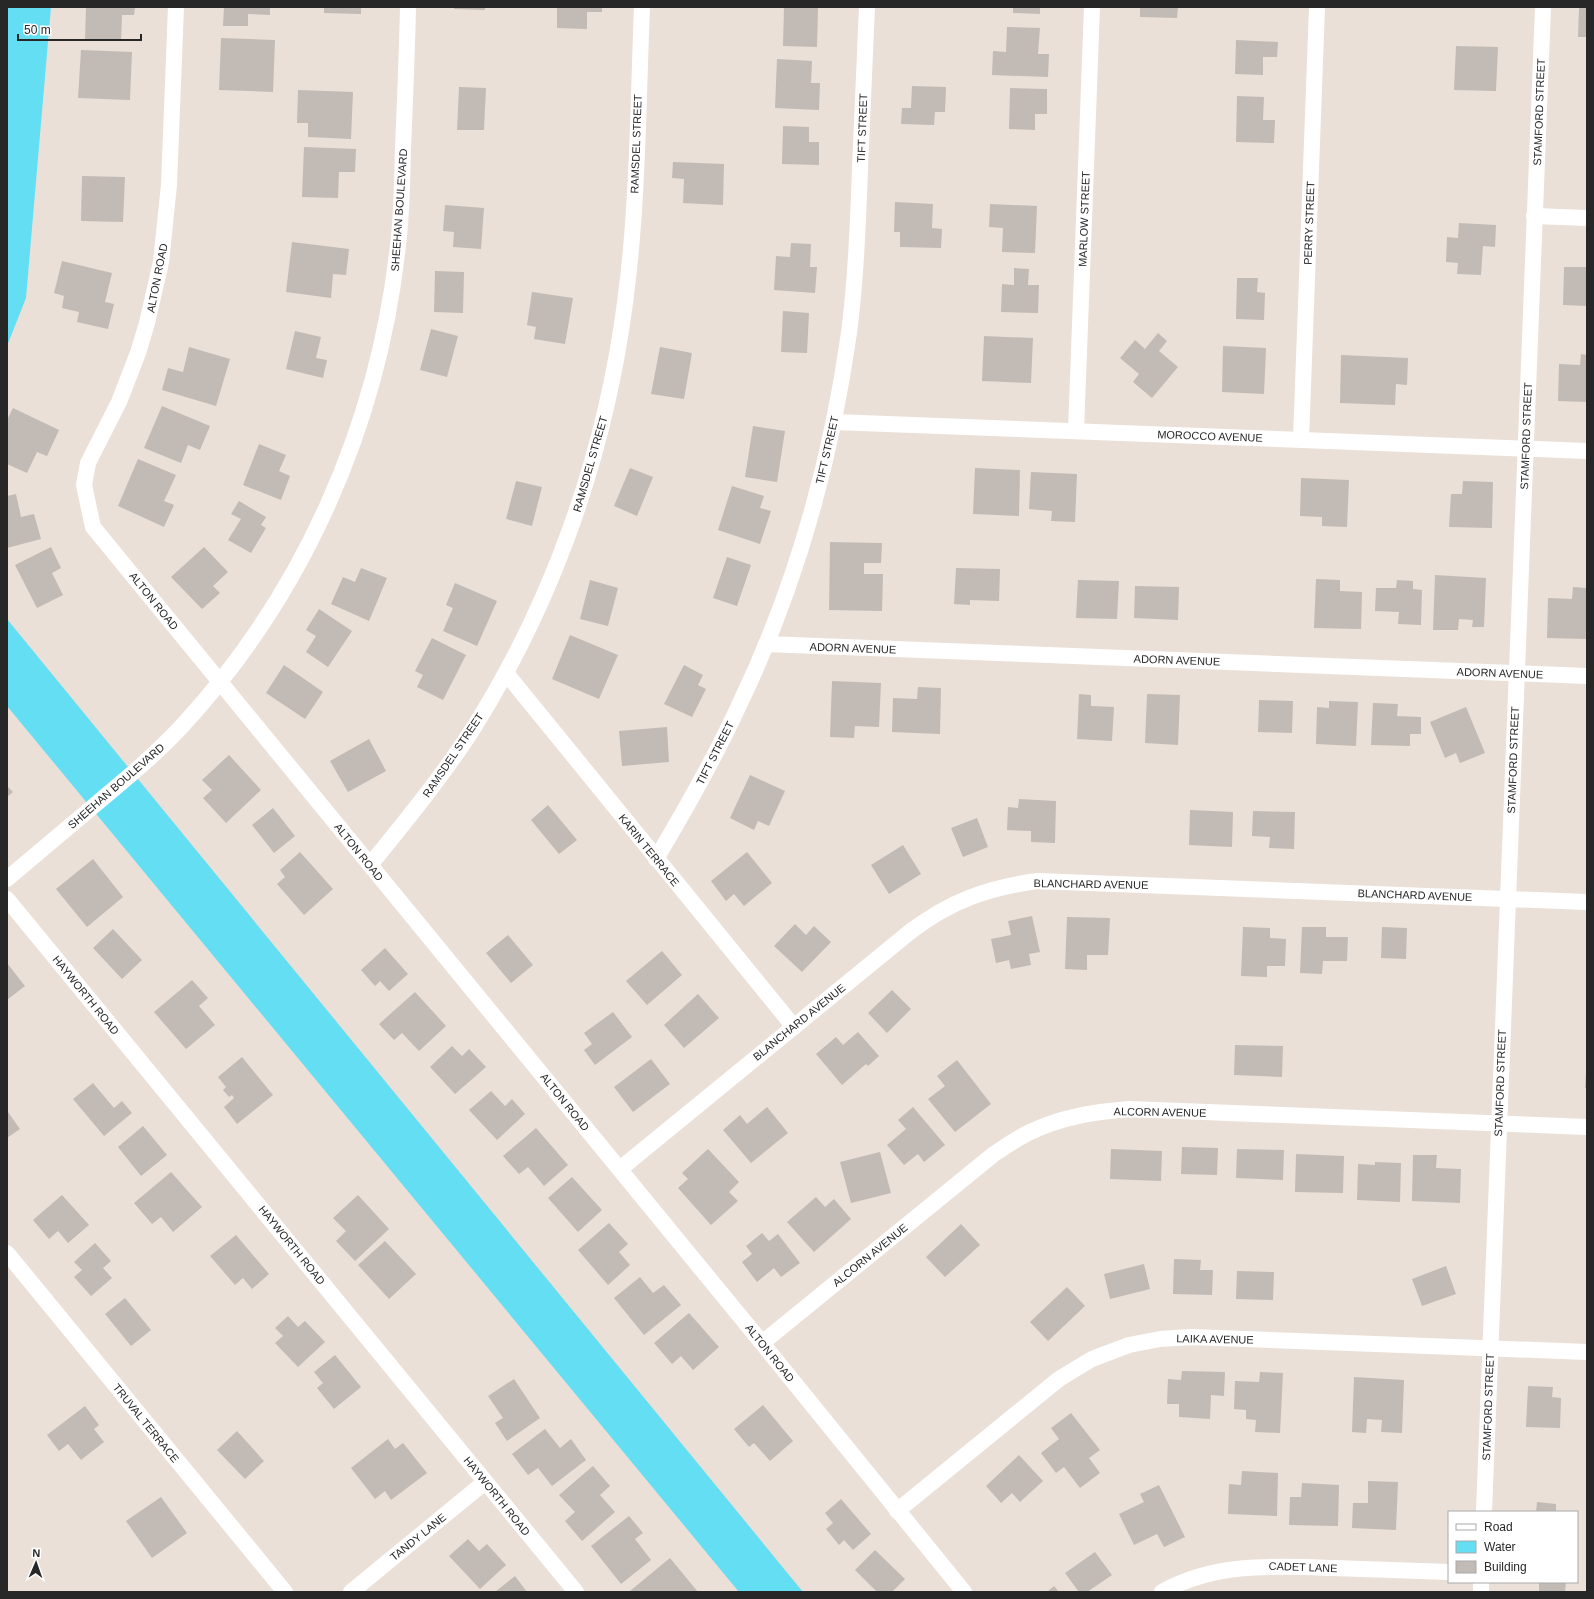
<svg xmlns="http://www.w3.org/2000/svg" width="1594" height="1599" viewBox="0 0 1594 1599" font-family="Arial,sans-serif">
<style>
.water{fill:#63def3}
.building{fill:#c2bab4}
.lines{fill:none;stroke-linecap:round;stroke-linejoin:round}
.street{stroke:#fff;stroke-width:16}
.labels{text-anchor:middle;dominant-baseline:central;stroke-width:4;stroke-linejoin:round;paint-order:stroke}
.street-label{font-size:11px;fill:#272727;stroke:#fff}
</style>
<rect width="100%" height="100%" fill="#ebe0d7"/>
<!-- water -->
<g class="water">
<path d="M7,7H51L26,298L7,346Z"/>
<path d="M7,619L803,1592H739L7,706Z"/>
</g>
<!-- building -->
<g class="building">
<path d="M86,7H135L134,15H122L121,41L85,40Z"/>
<path d="M224,7H270V15L248,14V26H223Z"/>
<path d="M324,7H361V14L324,13Z"/>
<path d="M454,7H485V10L454,9Z"/>
<path d="M557,7H602V12H587V29L557,28Z"/>
<path d="M784,7L818,8L817,47L783,46Z"/>
<path d="M1013,7H1040V14L1013,13Z"/>
<path d="M1140,7H1178L1177,18L1140,17Z"/>
<path d="M1579,7H1587V37H1578Z"/>
<path d="M1007,27L1040,28L1038,54H1049L1048,77L992,75L993,51L1006,52Z"/>
<path d="M221,38L275,40L273,92L219,90Z"/>
<path d="M1236,40L1278,42L1277,57H1263V75L1235,74Z"/>
<path d="M1456,46L1498,47L1496,91L1454,90Z"/>
<path d="M81,50L132,52L130,100L78,98Z"/>
<path d="M777,59L812,61L811,83H820L819,110L775,108Z"/>
<path d="M912,86L946,87L945,112H935L934,125L901,124L902,108H911Z"/>
<path d="M459,87L486,88L484,130H457Z"/>
<path d="M1010,88L1047,89V114H1035V130L1009,129Z"/>
<path d="M298,90L353,92L351,139L308,137V123H297Z"/>
<path d="M1237,96L1264,97L1263,120H1275L1274,143L1236,142Z"/>
<path d="M783,126L809,127V142H819V165L782,164Z"/>
<path d="M304,147L356,149L355,172H339L338,198L302,197Z"/>
<path d="M673,162L724,164L723,205L683,203L684,179L672,178Z"/>
<path d="M82,176L125,177L123,222L81,221Z"/>
<path d="M895,202L933,204L932,228L942,229L941,248L900,247V232H894Z"/>
<path d="M990,204L1037,206L1035,253L1002,252L1003,228L989,227Z"/>
<path d="M445,205L484,208L481,249L453,247L454,232L443,231Z"/>
<path d="M1459,223L1496,225L1495,247L1483,246L1481,275L1457,274L1458,263L1446,262L1447,237L1458,238Z"/>
<path d="M292,242L349,249L346,275L333,274L331,298L286,292Z"/>
<path d="M791,243L811,244L810,267H817L815,293L774,290L776,256L790,257Z"/>
<path d="M62,261L112,273L105,302L114,304L108,329L77,322L79,312L62,308L64,296L54,293Z"/>
<path d="M1564,267H1587V306L1563,305Z"/>
<path d="M1014,268L1029,269L1028,285H1039L1038,313L1001,312L1002,284L1014,285Z"/>
<path d="M435,271L464,272L463,313L434,312Z"/>
<path d="M1237,278H1258L1257,292L1265,293L1264,320L1236,319Z"/>
<path d="M532,292L573,298L565,344L534,339L536,327L527,325Z"/>
<path d="M783,311L809,313L807,353L781,352Z"/>
<path d="M431,329L458,336L447,377L420,370Z"/>
<path d="M295,331L321,337L316,358L327,360L323,378L286,369Z"/>
<path d="M1158,333L1167,341L1159,351L1178,367L1152,398L1133,382L1139,374L1120,358L1135,340L1145,349Z"/>
<path d="M984,336L1033,338L1031,383L982,381Z"/>
<path d="M1223,346L1266,348L1264,394L1222,392Z"/>
<path d="M189,347L230,359L216,406L162,390L168,368L183,372Z"/>
<path d="M660,347L692,353L684,399L651,394Z"/>
<path d="M1581,354L1587,355V402L1558,401L1559,364L1580,365Z"/>
<path d="M1341,355L1408,358L1407,385L1396,384L1395,405L1340,403Z"/>
<path d="M162,406L210,426L200,450L188,445L181,463L144,448Z"/>
<path d="M13,408L59,430L47,456L37,452L27,473L7,464V420Z"/>
<path d="M753,426L785,431L777,482L745,477Z"/>
<path d="M259,444L286,455L279,471L290,476L281,500L243,485Z"/>
<path d="M138,459L176,475L164,501L174,505L164,527L118,506Z"/>
<path d="M630,468L653,477L637,516L614,506Z"/>
<path d="M975,468L1020,470L1019,516L973,514Z"/>
<path d="M1031,472L1077,474L1075,522L1051,521L1052,511L1029,509Z"/>
<path d="M1301,478L1349,480L1347,527L1322,526V517L1300,516Z"/>
<path d="M516,481L542,487L532,526L506,519Z"/>
<path d="M1463,481L1493,482L1492,528L1449,527L1451,494H1462Z"/>
<path d="M732,486L764,496L760,508L771,511L760,544L718,530Z"/>
<path d="M16,494L21,517L34,514L41,539L7,548V496Z"/>
<path d="M239,501L266,517L261,525L266,528L251,553L228,540L241,519L231,514Z"/>
<path d="M830,542L882,543L881,563H864V574H883L882,611L829,610Z"/>
<path d="M51,547L61,568L52,573L63,595L37,608L15,565Z"/>
<path d="M204,547L228,572L213,586L220,593L202,609L171,577Z"/>
<path d="M727,557L751,565L737,606L713,598Z"/>
<path d="M361,568L387,578L369,621L331,604L343,577L355,582Z"/>
<path d="M956,568L1000,569L999,601L970,600V605L954,604Z"/>
<path d="M1435,575L1486,578L1484,627H1472L1473,620L1459,619L1458,630H1433Z"/>
<path d="M1316,579L1340,580V591L1362,592L1361,629L1314,628Z"/>
<path d="M590,580L618,588L608,626L580,619Z"/>
<path d="M1078,580L1119,581L1117,619L1076,618Z"/>
<path d="M1397,580L1413,581V589L1422,590L1421,625L1398,624L1399,612L1375,611L1376,588H1396Z"/>
<path d="M455,583L497,601L477,646L443,631L453,608L446,605Z"/>
<path d="M1135,586L1179,587L1178,620L1134,618Z"/>
<path d="M1573,587L1587,588V639L1547,638L1548,598L1572,599Z"/>
<path d="M319,609L352,631L328,667L306,652L316,636L306,630Z"/>
<path d="M570,635L618,655L599,699L552,679Z"/>
<path d="M432,638L466,655L443,700L417,687L423,675L415,671Z"/>
<path d="M284,665L323,692L305,719L266,693Z"/>
<path d="M684,665L703,675L698,685L706,689L692,717L664,704Z"/>
<path d="M832,681L881,683L879,727L855,726L854,738L830,737Z"/>
<path d="M918,687L941,688L940,734L892,732L893,698L917,699Z"/>
<path d="M1079,694L1091,695V706L1114,707L1112,741L1077,739Z"/>
<path d="M1147,694L1180,695L1178,745L1145,743Z"/>
<path d="M1259,700L1293,701L1292,733L1258,732Z"/>
<path d="M1329,701L1358,702L1356,746L1316,744L1317,707L1329,708Z"/>
<path d="M1373,703L1398,704L1397,716L1421,717V734H1410V746L1371,745Z"/>
<path d="M1466,707L1485,753L1460,763L1456,753L1445,758L1430,722Z"/>
<path d="M667,727L669,762L622,766L619,731Z"/>
<path d="M369,739L386,771L348,792L330,761Z"/>
<path d="M229,755L261,790L226,823L203,798L212,790L202,780Z"/>
<path d="M750,775L785,791L769,826L758,821L754,830L730,818Z"/>
<path d="M7,786L13,792L7,797Z"/>
<path d="M1019,799L1056,801L1055,843L1031,842V831L1007,830L1008,807L1018,808Z"/>
<path d="M548,805L577,840L559,854L531,820Z"/>
<path d="M273,808L295,836L274,853L252,825Z"/>
<path d="M1190,810L1233,812L1232,847L1189,845Z"/>
<path d="M1253,811L1295,812L1294,849L1269,848L1270,837L1252,836Z"/>
<path d="M977,818L988,847L963,857L951,828Z"/>
<path d="M903,845L921,874L889,894L871,865Z"/>
<path d="M300,852L333,889L304,915L277,884L285,877L280,870Z"/>
<path d="M747,852L772,883L744,906L734,894L726,901L711,881Z"/>
<path d="M93,859L123,897L87,927L56,889Z"/>
<path d="M1032,916L1040,952L1029,954L1031,965L1011,969L1009,960L996,963L991,939L1011,935L1008,921Z"/>
<path d="M1067,917L1110,918L1108,955H1087V970L1065,969Z"/>
<path d="M795,924L806,935L814,926L831,942L802,972L774,946Z"/>
<path d="M1243,927L1270,928V938L1286,939L1285,966H1267V977L1241,976Z"/>
<path d="M1302,927H1326V937H1348L1347,961H1323L1322,974L1300,973Z"/>
<path d="M1382,927L1407,928L1406,959L1381,958Z"/>
<path d="M113,929L142,960L122,979L93,948Z"/>
<path d="M508,935L533,965L511,983L486,953Z"/>
<path d="M385,948L408,974L389,991L380,981L375,986L361,970Z"/>
<path d="M662,951L682,975L647,1005L626,981Z"/>
<path d="M7,963L25,986L7,1000Z"/>
<path d="M192,980L208,998L199,1006L215,1025L186,1049L154,1012Z"/>
<path d="M892,990L911,1009L887,1033L868,1013Z"/>
<path d="M415,992L446,1026L419,1051L402,1033L394,1040L379,1024Z"/>
<path d="M698,994L719,1018L684,1048L664,1025Z"/>
<path d="M613,1012L632,1037L595,1065L584,1050L592,1044L584,1033Z"/>
<path d="M858,1032L879,1056L868,1066L866,1064L842,1085L816,1054L836,1037L843,1045Z"/>
<path d="M1235,1045L1283,1046L1282,1077L1234,1075Z"/>
<path d="M452,1046L462,1056L469,1049L486,1067L455,1094L430,1067Z"/>
<path d="M242,1057L273,1095L237,1124L224,1107L234,1098L232,1095L229,1097L223,1090L226,1087L218,1077Z"/>
<path d="M651,1059L670,1084L633,1112L614,1087Z"/>
<path d="M957,1060L991,1104L955,1132L928,1099L945,1086L937,1076Z"/>
<path d="M1586,1073H1587V1088H1585Z"/>
<path d="M93,1083L114,1108L122,1101L132,1113L104,1136L73,1099Z"/>
<path d="M491,1091L505,1106L512,1099L525,1114L497,1140L469,1110Z"/>
<path d="M767,1107L788,1133L751,1163L723,1130L740,1115L747,1124Z"/>
<path d="M913,1107L945,1145L924,1162L918,1154L904,1165L887,1145L906,1129L898,1120Z"/>
<path d="M8,1112L20,1129L7,1138V1113Z"/>
<path d="M143,1126L167,1155L141,1176L118,1147Z"/>
<path d="M536,1128L568,1165L544,1186L528,1167L519,1174L503,1156Z"/>
<path d="M1182,1147L1218,1148L1217,1175L1181,1174Z"/>
<path d="M708,1149L739,1182L729,1192L738,1201L711,1225L678,1188L688,1179L682,1173Z"/>
<path d="M1111,1149L1162,1151L1161,1181L1110,1179Z"/>
<path d="M1237,1149L1284,1150L1283,1180L1236,1178Z"/>
<path d="M880,1152L891,1193L851,1203L840,1162Z"/>
<path d="M1296,1154L1344,1156L1343,1193L1295,1192Z"/>
<path d="M1413,1155H1437L1436,1168L1461,1169L1460,1203L1412,1201Z"/>
<path d="M1375,1162L1401,1163L1400,1202L1357,1200L1358,1164L1375,1165Z"/>
<path d="M171,1172L202,1207L173,1232L161,1217L152,1224L134,1203Z"/>
<path d="M572,1177L602,1210L578,1232L548,1198Z"/>
<path d="M62,1195L89,1225L68,1243L58,1231L49,1239L33,1220Z"/>
<path d="M358,1195L389,1229L355,1261L336,1241L346,1231L333,1218Z"/>
<path d="M816,1197L825,1207L834,1199L851,1219L814,1252L787,1222Z"/>
<path d="M609,1223L628,1244L619,1252L630,1265L608,1285L578,1250Z"/>
<path d="M961,1224L980,1245L945,1277L926,1257Z"/>
<path d="M762,1233L769,1241L778,1234L800,1263L781,1277L774,1268L757,1282L742,1262L752,1254L746,1246Z"/>
<path d="M236,1235L269,1274L252,1289L243,1278L235,1285L210,1256Z"/>
<path d="M385,1241L416,1274L389,1299L358,1265Z"/>
<path d="M95,1243L111,1261L103,1268L112,1278L91,1296L74,1277L82,1270L74,1262Z"/>
<path d="M1174,1259L1201,1260L1200,1270H1213L1212,1295L1173,1294Z"/>
<path d="M1144,1264L1150,1289L1110,1299L1104,1274Z"/>
<path d="M1446,1266L1456,1294L1422,1306L1412,1279Z"/>
<path d="M1237,1271L1274,1272L1273,1300L1236,1299Z"/>
<path d="M640,1277L653,1293L664,1285L681,1305L644,1335L614,1298Z"/>
<path d="M1067,1287L1085,1306L1048,1341L1030,1322Z"/>
<path d="M125,1298L151,1330L131,1346L105,1314Z"/>
<path d="M689,1313L719,1347L693,1370L681,1356L672,1364L654,1343Z"/>
<path d="M288,1316L298,1327L305,1321L325,1342L298,1367L275,1343L283,1336L275,1328Z"/>
<path d="M335,1355L361,1387L334,1409L317,1388L323,1383L314,1372Z"/>
<path d="M1182,1371L1225,1372L1224,1396L1211,1395L1210,1419L1179,1417V1404H1167L1168,1379L1181,1380Z"/>
<path d="M1260,1372L1283,1373L1280,1433L1255,1432L1256,1420L1246,1419V1410L1234,1409L1235,1381L1259,1382Z"/>
<path d="M1354,1377L1404,1380L1402,1433L1381,1432L1382,1420L1367,1419L1366,1433L1352,1432Z"/>
<path d="M514,1379L540,1418L507,1441L495,1423L503,1418L488,1396Z"/>
<path d="M1528,1386L1553,1387L1552,1397L1561,1398L1560,1428L1526,1427Z"/>
<path d="M763,1405L793,1441L770,1461L754,1443L749,1447L734,1429Z"/>
<path d="M85,1406L99,1425L94,1429L104,1442L81,1460L68,1444L59,1451L47,1435Z"/>
<path d="M1071,1413L1100,1450L1089,1458L1100,1473L1080,1488L1064,1467L1056,1473L1041,1453L1059,1439L1051,1428Z"/>
<path d="M545,1429L560,1448L571,1439L586,1460L552,1486L538,1468L528,1475L512,1454Z"/>
<path d="M237,1431L264,1461L245,1479L217,1450Z"/>
<path d="M388,1439L395,1449L403,1443L427,1473L391,1500L385,1491L375,1499L351,1468Z"/>
<path d="M1019,1455L1043,1481L1020,1502L1012,1493L1001,1503L986,1486Z"/>
<path d="M593,1466L610,1486L600,1495L615,1512L582,1541L565,1521L575,1512L559,1495Z"/>
<path d="M1242,1471L1278,1473L1277,1516L1228,1514L1229,1484L1241,1485Z"/>
<path d="M1368,1481L1398,1482L1396,1530L1352,1528L1353,1503H1368Z"/>
<path d="M1302,1483L1339,1485L1338,1526L1289,1525L1290,1497H1301Z"/>
<path d="M1159,1485L1185,1537L1164,1547L1157,1534L1134,1545L1119,1514L1144,1502L1140,1494Z"/>
<path d="M161,1497L187,1533L152,1558L126,1521Z"/>
<path d="M841,1499L871,1534L853,1550L844,1540L839,1545L826,1529L833,1523L825,1513Z"/>
<path d="M1537,1502L1556,1504V1512H1536Z"/>
<path d="M629,1516L643,1533L635,1539L651,1560L621,1584L591,1546Z"/>
<path d="M468,1539L479,1551L487,1544L506,1565L480,1589L449,1556Z"/>
<path d="M875,1550L905,1579L892,1592H877L855,1570Z"/>
<path d="M1095,1552L1112,1575L1087,1592H1079L1065,1573Z"/>
<path d="M670,1558L698,1592H631L630,1591Z"/>
<path d="M515,1576L527,1592H495Z"/>
<path d="M1539,1582H1566L1565,1592H1539Z"/>
<path d="M1054,1586L1059,1592H1047Z"/>
</g>
<g class="lines">
<!-- street -->
<g class="street">
<path d="M176,7L169,185L161,262L147,323L138,353L119,402L88,463L84,485L93,527L762,1343L964,1592"/>
<path d="M1534,216L1587,218"/>
<path d="M834,422L1587,451"/>
<path d="M1076,431L1092,7"/>
<path d="M1301,440L1317,7"/>
<path d="M766,644L1587,676"/>
<path d="M506,673L794,1027"/>
<path d="M656,859C687,807 716,756 741,701C796,586 831,460 849,333C856,278 858,223 860,168C862,114 865,61 867,7"/>
<path d="M370,865C405,822 440,779 471,732C553,603 605,455 625,303C638,207 638,105 642,7"/>
<path d="M7,879C37,854 66,829 96,804C126,779 156,754 182,726C304,594 379,423 398,245C402,213 402,181 403,149C405,101 407,54 408,7"/>
<path d="M7,899L576,1592"/>
<path d="M620,1169L911,931C951,901 987,888 1037,881L1587,902"/>
<path d="M7,1253L285,1592"/>
<path d="M762,1343L994,1154C1005,1147 1016,1139 1028,1133C1061,1117 1093,1112 1129,1109L1587,1127"/>
<path d="M897,1511L1059,1379L1092,1359L1129,1345L1160,1339L1191,1337L1587,1352"/>
<path d="M1484,1512L1543,7"/>
<path d="M351,1592L485,1482"/>
<path d="M1162,1592C1215,1562 1274,1566 1334,1568C1372,1569 1411,1571 1449,1572"/>
<path d="M1481,1592V1582"/>
</g>
</g>
<g class="labels">
<!-- street labels -->
<g class="street-label">
<text transform="translate(1539 112) rotate(-88)">STAMFORD STREET</text>
<text transform="translate(862 128) rotate(-88)">TIFT STREET</text>
<text transform="translate(636 144) rotate(-88)">RAMSDEL STREET</text>
<text transform="translate(399 210) rotate(-86)">SHEEHAN BOULEVARD</text>
<text transform="translate(1084 219) rotate(-88)">MARLOW STREET</text>
<text transform="translate(1309 223) rotate(-88)">PERRY STREET</text>
<text transform="translate(157 278) rotate(-79)">ALTON ROAD</text>
<text transform="translate(1210 436) rotate(2)">MOROCCO AVENUE</text>
<text transform="translate(1526 436) rotate(-88)">STAMFORD STREET</text>
<text transform="translate(827 450) rotate(-77)">TIFT STREET</text>
<text transform="translate(590 464) rotate(-74)">RAMSDEL STREET</text>
<text transform="translate(154 601) rotate(51)">ALTON ROAD</text>
<text transform="translate(853 648) rotate(2)">ADORN AVENUE</text>
<text transform="translate(1177 660) rotate(2)">ADORN AVENUE</text>
<text transform="translate(1500 673) rotate(2)">ADORN AVENUE</text>
<text transform="translate(715 753) rotate(-63)">TIFT STREET</text>
<text transform="translate(453 755) rotate(-56)">RAMSDEL STREET</text>
<text transform="translate(1513 760) rotate(-88)">STAMFORD STREET</text>
<text transform="translate(116 786) rotate(-41)">SHEEHAN BOULEVARD</text>
<text transform="translate(649 850) rotate(51)">KARIN TERRACE</text>
<text transform="translate(359 852) rotate(51)">ALTON ROAD</text>
<text transform="translate(1091 884) rotate(1)">BLANCHARD AVENUE</text>
<text transform="translate(1415 895) rotate(2)">BLANCHARD AVENUE</text>
<text transform="translate(86 995) rotate(51)">HAYWORTH ROAD</text>
<text transform="translate(799 1022) rotate(-39)">BLANCHARD AVENUE</text>
<text transform="translate(1500 1083) rotate(-88)">STAMFORD STREET</text>
<text transform="translate(565 1102) rotate(51)">ALTON ROAD</text>
<text transform="translate(1160 1112) rotate(1)">ALCORN AVENUE</text>
<text transform="translate(292 1245) rotate(51)">HAYWORTH ROAD</text>
<text transform="translate(870 1255) rotate(-39)">ALCORN AVENUE</text>
<text transform="translate(1215 1339) rotate(1)">LAIKA AVENUE</text>
<text transform="translate(770 1353) rotate(51)">ALTON ROAD</text>
<text transform="translate(1488 1407) rotate(-88)">STAMFORD STREET</text>
<text transform="translate(146 1423) rotate(51)">TRUVAL TERRACE</text>
<text transform="translate(497 1496) rotate(51)">HAYWORTH ROAD</text>
<text transform="translate(418 1537) rotate(-39)">TANDY LANE</text>
<text transform="translate(1303 1567) rotate(2)">CADET LANE</text>
</g>
</g>
<!-- border -->
<rect width="1594" height="1599" fill="none" stroke="#272727" stroke-width="16"/>
<!-- legend -->
<rect x="1448" y="1511" width="130" height="72" fill="#ffffff" stroke="#a9a9a9"/>
<rect x="1456" y="1524" width="20" height="6" fill="#ffffff" stroke="#a9a9a9"/>
<text x="1484" y="1531" font-size="12" fill="#272727">Road</text>
<rect x="1456" y="1541" width="20" height="12" fill="#63def3" stroke="#a9a9a9"/>
<text x="1484" y="1551" font-size="12" fill="#272727">Water</text>
<rect x="1456" y="1561" width="20" height="12" fill="#c2bab4" stroke="#a9a9a9"/>
<text x="1484" y="1571" font-size="12" fill="#272727">Building</text>
<!-- north arrow -->
<g transform="translate(36 1563) rotate(2)" stroke="#ffffff" stroke-width="3" paint-order="stroke">
<path d="M0-3L7 15L0 10L-7 15Z" fill="#272727"/>
<text y="-6" font-size="11" font-weight="bold" text-anchor="middle" fill="#272727">N</text>
</g>
<!-- scale -->
<path d="M18 34v6h123v-6" fill="none" stroke="#272727" stroke-width="2"/>
<text x="24" y="34" font-size="12" fill="#272727" stroke="#ffffff" stroke-width="3" paint-order="stroke">50 m</text>
</svg>
